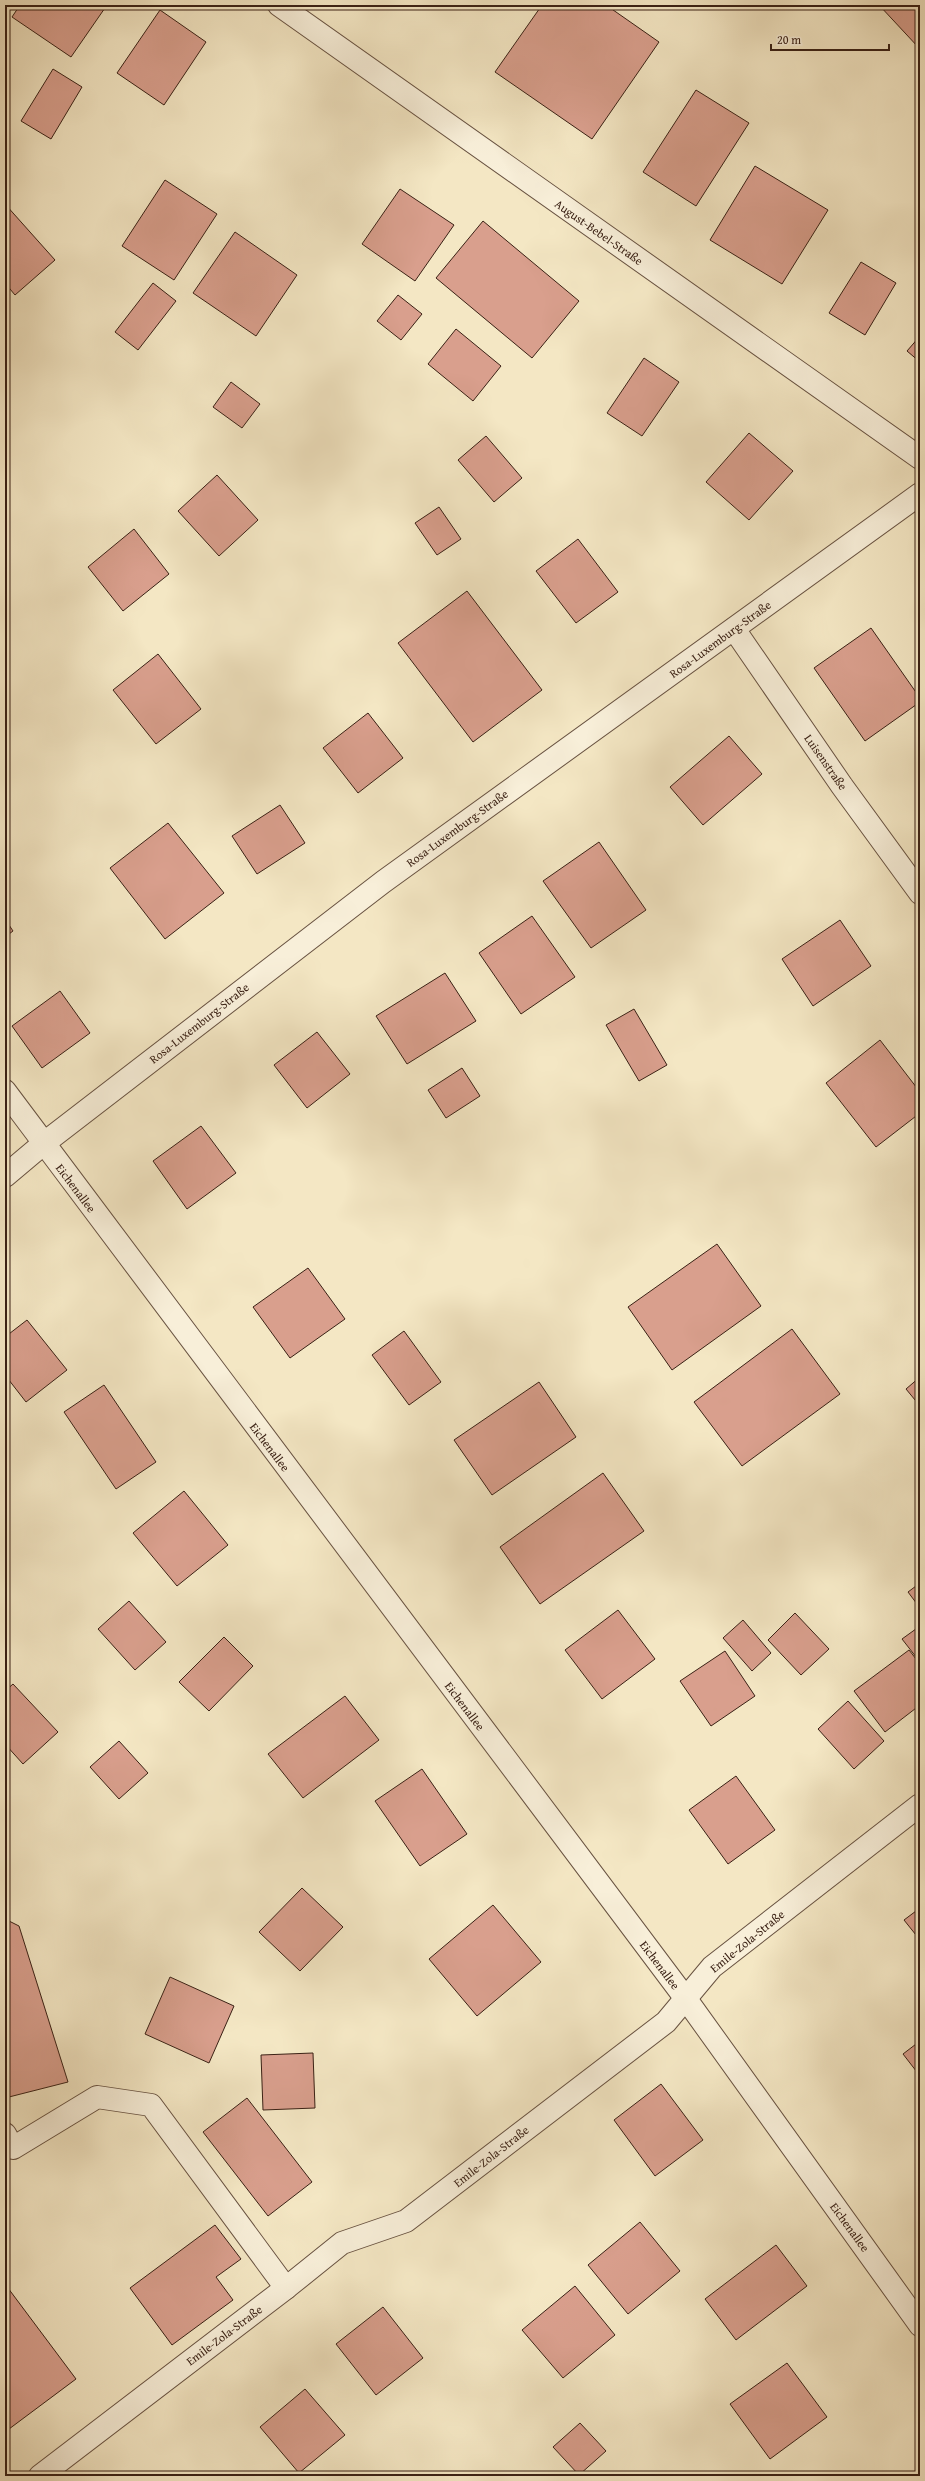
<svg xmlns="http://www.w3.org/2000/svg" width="925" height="2481" viewBox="0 0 925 2481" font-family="'Gentium Book Plus',serif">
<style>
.building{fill:#d99f8d;stroke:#3a2115}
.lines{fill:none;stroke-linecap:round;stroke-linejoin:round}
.service-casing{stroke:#685241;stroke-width:24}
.minor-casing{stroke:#685241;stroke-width:24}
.service{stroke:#f8efd9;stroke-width:22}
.minor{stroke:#f8efd9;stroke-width:22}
.labels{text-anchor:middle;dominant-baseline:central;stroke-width:3;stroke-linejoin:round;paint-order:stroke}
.street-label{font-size:12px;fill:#3a2115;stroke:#f8efd9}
</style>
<rect width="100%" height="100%" fill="#f4e7c4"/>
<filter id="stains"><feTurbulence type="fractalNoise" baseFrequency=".005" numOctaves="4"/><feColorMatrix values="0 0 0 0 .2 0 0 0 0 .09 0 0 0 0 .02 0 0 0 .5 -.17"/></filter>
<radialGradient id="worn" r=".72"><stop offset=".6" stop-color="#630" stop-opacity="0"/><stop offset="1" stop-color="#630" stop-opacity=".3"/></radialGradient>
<!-- building -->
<g class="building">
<path d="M20,5H107L71,57L12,17Z"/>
<path d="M542,5H606L659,42L592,139L495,72Z"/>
<path d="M879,5H920V48H919Z"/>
<path d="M160,10L206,42L164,105L117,73Z"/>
<path d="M53,69L82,87L51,139L21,121Z"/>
<path d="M696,90L749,123L696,206L643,172Z"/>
<path d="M755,166L828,210L782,284L710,240Z"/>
<path d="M165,180L217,214L174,280L122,246Z"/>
<path d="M400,189L454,225L415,281L362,244Z"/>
<path d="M5,204L55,260L15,295L5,283Z"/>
<path d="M483,221L579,301L532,358L436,278Z"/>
<path d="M235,232L297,275L256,336L193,293Z"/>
<path d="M861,262L896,283L865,335L829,313Z"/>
<path d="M153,283L176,301L138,350L115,332Z"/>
<path d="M398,295L422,314L401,340L377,321Z"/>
<path d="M456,329L501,366L473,401L428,364Z"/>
<path d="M920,336V362L907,351Z"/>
<path d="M644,358L679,382L642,436L607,413Z"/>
<path d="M231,382L260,404L242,428L213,407Z"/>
<path d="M749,433L793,471L749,520L706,482Z"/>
<path d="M486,436L522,478L494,502L458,460Z"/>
<path d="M217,475L258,520L219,556L178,511Z"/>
<path d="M439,507L461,539L437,555L415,523Z"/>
<path d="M134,529L169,574L123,611L88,567Z"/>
<path d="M578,539L618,592L576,623L536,571Z"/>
<path d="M467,591L542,690L473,742L398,643Z"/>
<path d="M871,628L920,698V702L865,741L814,668Z"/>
<path d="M158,654L201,709L156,744L113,690Z"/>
<path d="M368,713L403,758L358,793L323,748Z"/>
<path d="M729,736L762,774L703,825L670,787Z"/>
<path d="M280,805L305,843L257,874L232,836Z"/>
<path d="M168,823L224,893L165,939L110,868Z"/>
<path d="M599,842L646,910L591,948L543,881Z"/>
<path d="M532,916L575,977L521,1014L479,953Z"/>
<path d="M5,919L13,931L5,937Z"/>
<path d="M840,920L871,966L813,1006L782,959Z"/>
<path d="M445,973L476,1021L407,1064L376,1016Z"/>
<path d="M60,991L90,1033L42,1068L12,1026Z"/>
<path d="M634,1009L667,1065L639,1081L606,1025Z"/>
<path d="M317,1032L350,1074L307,1108L274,1065Z"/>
<path d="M880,1040L920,1092V1113L876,1147L826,1083Z"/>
<path d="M462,1068L480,1096L446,1118L428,1090Z"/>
<path d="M201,1126L236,1173L187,1209L153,1161Z"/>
<path d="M717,1244L761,1306L672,1370L628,1307Z"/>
<path d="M308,1268L345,1319L290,1358L253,1307Z"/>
<path d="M27,1320L67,1370L26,1402L5,1375V1337Z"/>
<path d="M792,1329L840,1394L742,1466L694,1402Z"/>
<path d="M404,1331L441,1382L409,1405L372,1355Z"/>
<path d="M920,1377V1406L906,1389Z"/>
<path d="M539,1382L576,1437L492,1495L454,1440Z"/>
<path d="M104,1385L156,1462L116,1489L64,1412Z"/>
<path d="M603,1473L644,1531L540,1604L500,1547Z"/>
<path d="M184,1491L228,1545L177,1586L133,1533Z"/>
<path d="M920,1583V1608L908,1592Z"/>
<path d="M129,1601L166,1642L135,1670L98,1629Z"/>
<path d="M618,1610L655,1659L602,1699L565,1650Z"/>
<path d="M795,1613L829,1649L801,1675L768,1640Z"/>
<path d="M743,1620L771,1653L752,1671L723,1638Z"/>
<path d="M920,1626V1662L902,1639Z"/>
<path d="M224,1637L253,1666L209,1711L179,1682Z"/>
<path d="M909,1650L920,1664V1705L885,1732L854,1691Z"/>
<path d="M725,1651L755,1696L711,1726L680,1681Z"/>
<path d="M13,1684L58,1732L23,1764L5,1744V1691Z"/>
<path d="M345,1696L379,1740L303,1798L268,1754Z"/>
<path d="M848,1701L884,1741L854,1769L818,1729Z"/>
<path d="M119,1741L148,1773L119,1799L90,1767Z"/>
<path d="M422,1769L467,1834L420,1866L375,1801Z"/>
<path d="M736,1776L775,1830L728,1864L689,1810Z"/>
<path d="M302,1888L343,1927L300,1971L259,1932Z"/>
<path d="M493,1905L541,1962L477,2016L429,1959Z"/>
<path d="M920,1908V1940L904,1920Z"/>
<path d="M5,1919L19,1926L68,2082L5,2098Z"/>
<path d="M170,1977L234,2006L209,2063L145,2034Z"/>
<path d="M920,2041V2076L903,2054Z"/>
<path d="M313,2053L315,2108L263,2110L261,2055Z"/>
<path d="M661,2084L703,2140L655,2176L614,2120Z"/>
<path d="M247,2098L312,2182L268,2216L203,2132Z"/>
<path d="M640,2222L680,2271L628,2314L588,2265Z"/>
<path d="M215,2225L241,2259L216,2277L233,2300L172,2345L130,2288Z"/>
<path d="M776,2245L807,2286L736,2340L705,2299Z"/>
<path d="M5,2284L76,2379L5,2432Z"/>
<path d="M575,2286L615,2335L563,2378L522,2330Z"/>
<path d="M383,2307L423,2358L376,2395L336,2344Z"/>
<path d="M787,2363L827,2417L770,2459L730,2404Z"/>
<path d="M305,2389L345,2435L299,2473L260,2427Z"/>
<path d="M580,2423L606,2451L579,2475L553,2447Z"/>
</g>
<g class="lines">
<!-- service casing -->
<g class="service-casing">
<path id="service" d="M5,2134L13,2148L97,2097L151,2105L286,2288"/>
</g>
<!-- minor casing -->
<g class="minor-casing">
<g id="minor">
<path d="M279,5L920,458"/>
<path d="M734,629L842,786L920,893"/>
<path d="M5,1091L686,1999L920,2325"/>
<path d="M5,1176L43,1144L383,882L920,494"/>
<path d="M40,2476L286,2288L342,2243L406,2221L666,2022L712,1967L920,1805"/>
</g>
</g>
<!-- service -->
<use href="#service" class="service"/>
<!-- minor -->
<use href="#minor" class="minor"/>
</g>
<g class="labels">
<!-- street labels -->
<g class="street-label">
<text transform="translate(599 232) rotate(35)">August-Bebel-Straße</text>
<text transform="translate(720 639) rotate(-36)">Rosa-Luxemburg-Straße</text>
<text transform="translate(826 762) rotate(55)">Luisenstraße</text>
<text transform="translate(457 828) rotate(-36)">Rosa-Luxemburg-Straße</text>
<text transform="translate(199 1023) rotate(-38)">Rosa-Luxemburg-Straße</text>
<text transform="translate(76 1188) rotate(53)">Eichenallee</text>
<text transform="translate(270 1447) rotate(53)">Eichenallee</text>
<text transform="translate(465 1706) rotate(53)">Eichenallee</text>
<text transform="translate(747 1941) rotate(-39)">Emile-Zola-Straße</text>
<text transform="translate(660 1965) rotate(53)">Eichenallee</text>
<text transform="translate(491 2156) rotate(-38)">Emile-Zola-Straße</text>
<text transform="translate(850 2227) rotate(54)">Eichenallee</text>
<text transform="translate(224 2335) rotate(-37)">Emile-Zola-Straße</text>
</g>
</g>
<!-- margin -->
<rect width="925" height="2481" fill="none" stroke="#f4e7c4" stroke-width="20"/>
<rect x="6" y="6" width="913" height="2469" fill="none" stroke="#3a2115" stroke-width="2"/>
<rect x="10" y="10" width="905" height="2461" fill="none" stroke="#3a2115"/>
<!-- scale -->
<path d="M771 44v6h118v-6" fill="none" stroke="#3a2115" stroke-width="2"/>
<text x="777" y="44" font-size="12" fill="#3a2115" stroke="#f8efd9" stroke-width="3" paint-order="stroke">20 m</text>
<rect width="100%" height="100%" filter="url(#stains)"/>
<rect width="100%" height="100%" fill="url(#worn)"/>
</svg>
